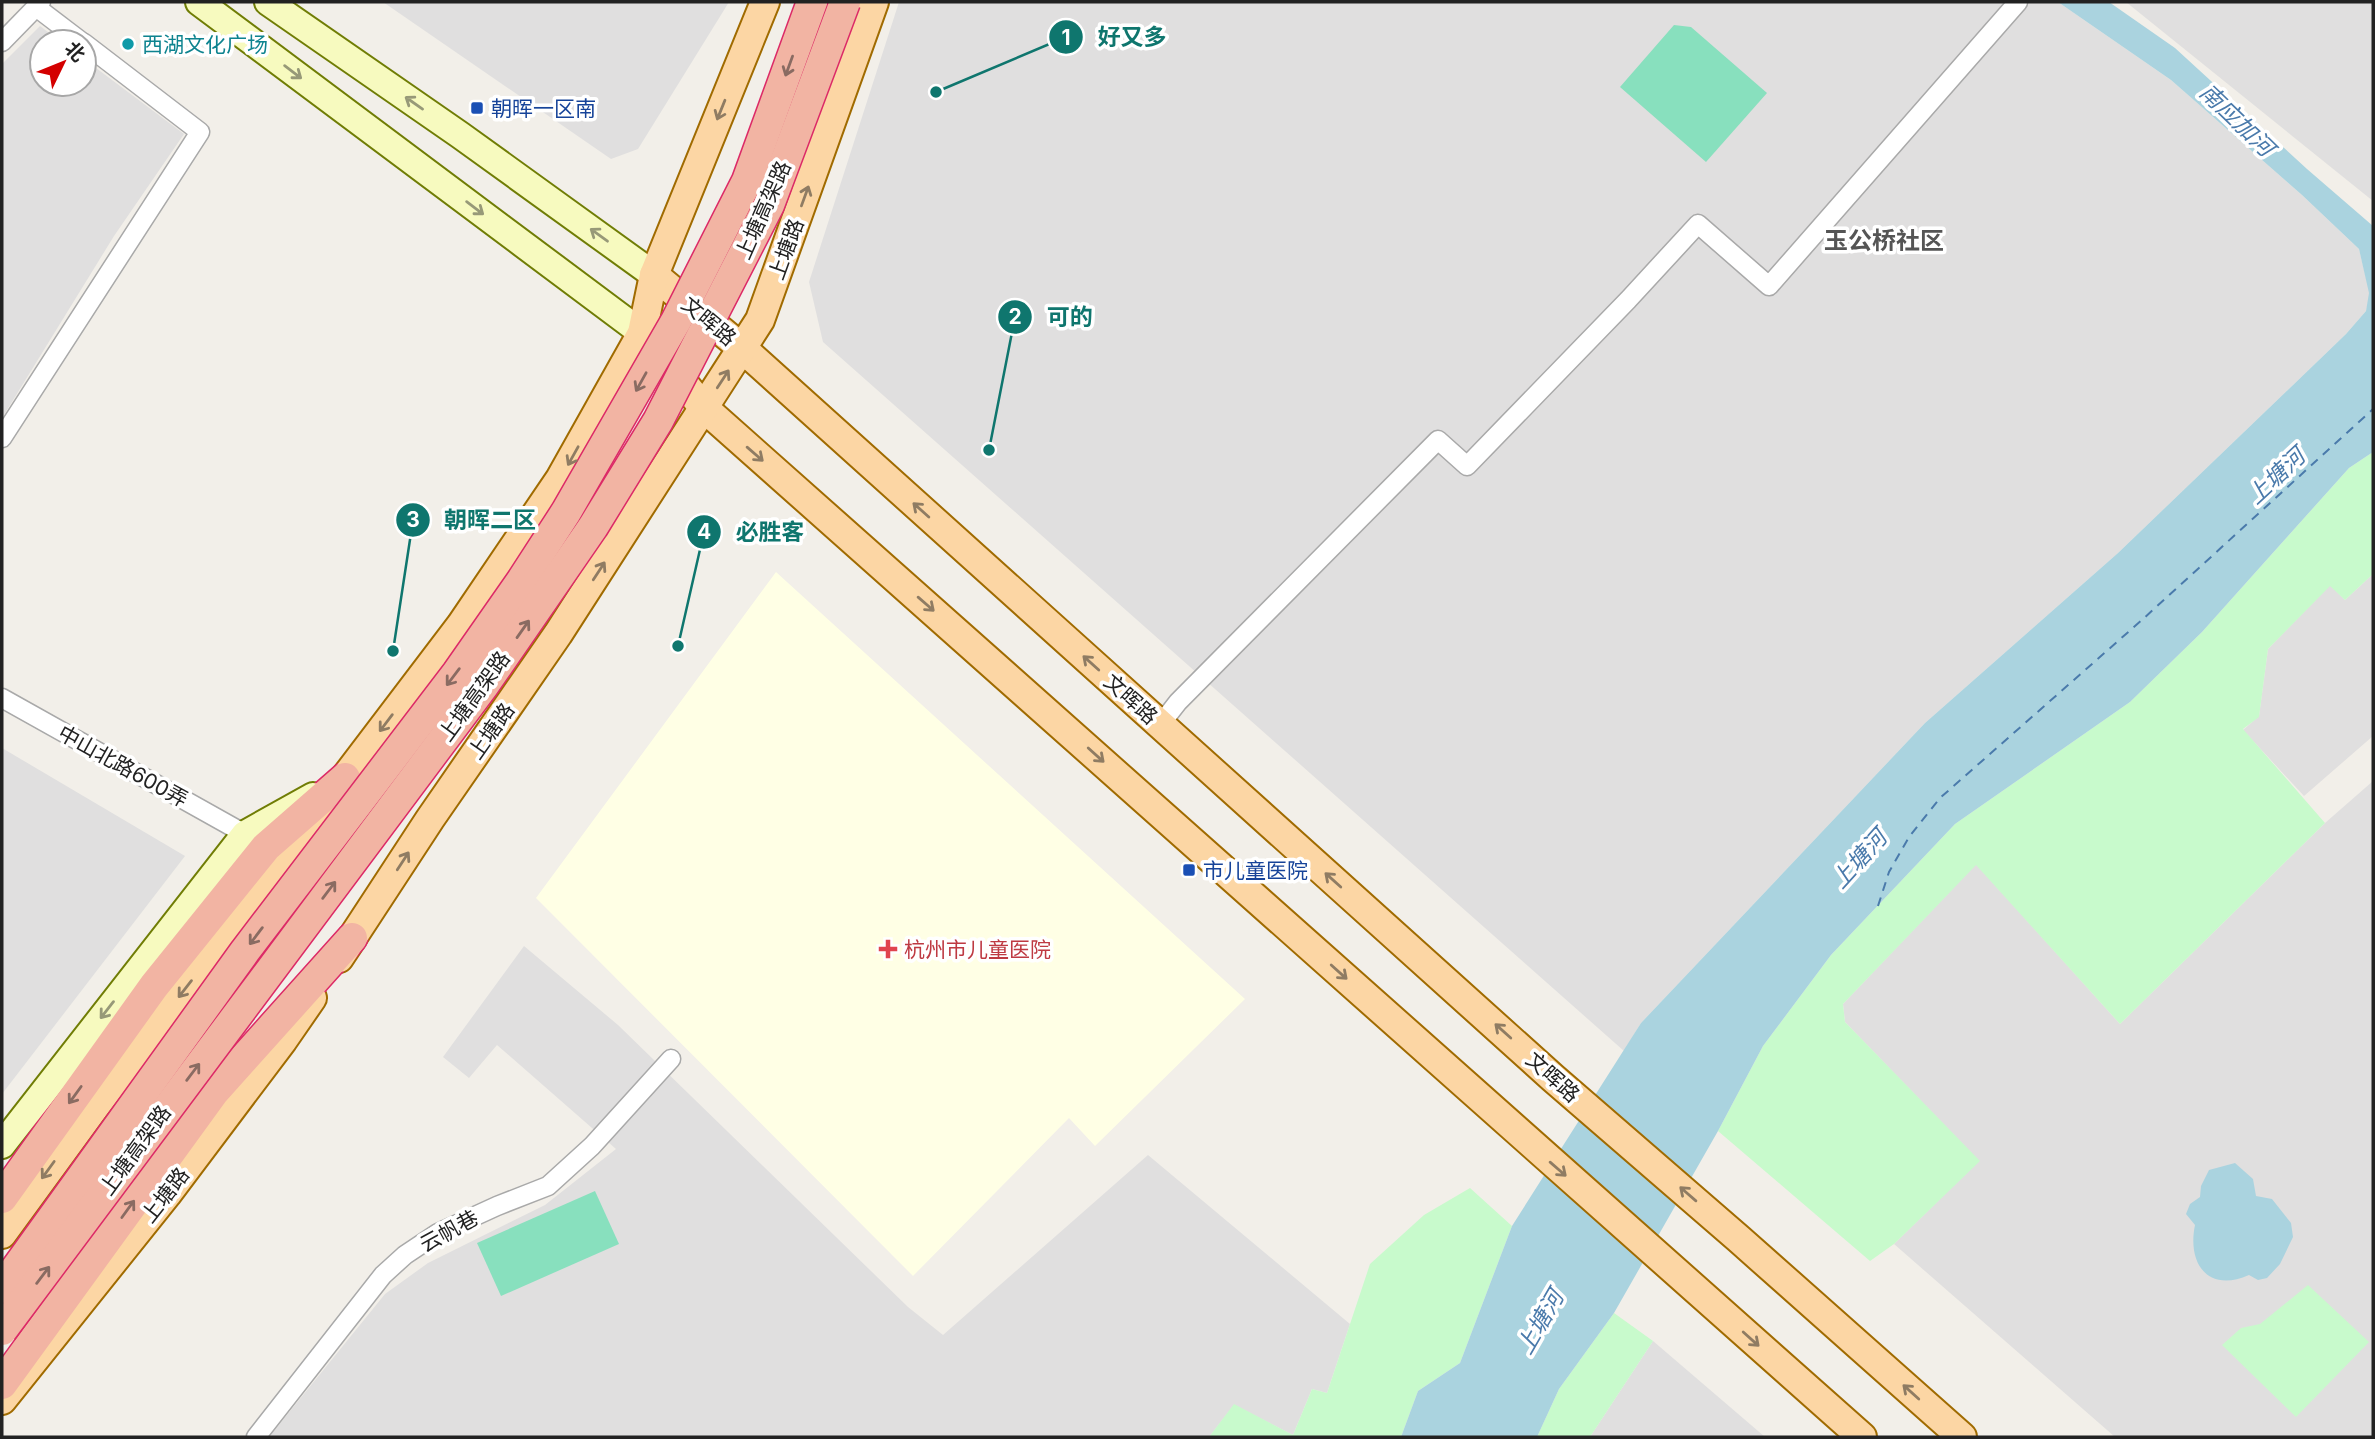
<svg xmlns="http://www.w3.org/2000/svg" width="2375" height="1439" viewBox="0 0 2375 1439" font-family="Inter,'Noto Sans SC',sans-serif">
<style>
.residential{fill:#e0dfdf}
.education{fill:#ffffe5}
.park{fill:#c8facc}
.pitch{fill:#88e0be}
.water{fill:#aad3df}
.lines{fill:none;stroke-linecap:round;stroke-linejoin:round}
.ferry{stroke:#4a7aab;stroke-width:2;stroke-dasharray:9 7;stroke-linecap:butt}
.minor-casing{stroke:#a9a9a9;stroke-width:21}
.secondary-casing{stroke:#707d05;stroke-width:30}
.primary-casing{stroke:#a06b00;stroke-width:32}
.trunk-casing{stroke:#dc2a67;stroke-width:33}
.minor{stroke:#fff;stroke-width:18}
.secondary{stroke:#f7fabf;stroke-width:26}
.primary{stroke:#fcd6a4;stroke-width:28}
.trunk{stroke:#f2b4a3;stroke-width:30}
.trunk-bridge-casing{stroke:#dc2a67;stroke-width:33;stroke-linecap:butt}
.trunk-bridge{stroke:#f2b4a3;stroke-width:30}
.oneway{stroke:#8a6b62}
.oneway2{stroke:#979978}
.oneway3{stroke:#8f7c63}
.culture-dot{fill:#0f9aa8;stroke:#fff;stroke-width:2.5}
.transit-dot{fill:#1a4fb4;stroke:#fff;stroke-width:2.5}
.health-dot{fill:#e0444e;stroke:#fff;stroke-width:2.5}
.labels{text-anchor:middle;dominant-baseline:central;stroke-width:7;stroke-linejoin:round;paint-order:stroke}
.culture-label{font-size:21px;fill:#0d838f;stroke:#fff;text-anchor:start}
.transit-label{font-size:21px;fill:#164399;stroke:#fff;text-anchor:start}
.street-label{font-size:21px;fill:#222;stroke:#fff}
.health-label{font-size:21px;fill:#be3a42;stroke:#fff;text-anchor:start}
.water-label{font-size:23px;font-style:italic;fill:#4a7aab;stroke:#fff}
.quarter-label{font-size:24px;font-weight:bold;fill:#555;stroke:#fff}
.leader{fill:none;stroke:#0f766e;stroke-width:2.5}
.callout-dot{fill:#0f766e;stroke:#fff;stroke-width:2.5}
.mark-label{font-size:21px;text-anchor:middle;font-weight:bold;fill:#fff}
.callout-label{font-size:23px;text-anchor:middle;font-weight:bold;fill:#0f766e;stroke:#fff;stroke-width:7;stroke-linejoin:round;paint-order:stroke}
</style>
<rect width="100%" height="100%" fill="#f2efe9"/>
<!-- residential -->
<g class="residential">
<path d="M383,2H729L638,149L611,159Z"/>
<path d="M899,2H2058L2171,80L2302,195L2359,249L2370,294L2366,311L2346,334L2118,553L1925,723L1641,1023L1624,1051L823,342L809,282Z"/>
<path d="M2126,2H2373V201Z"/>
<path d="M40,26L61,42H42V84H84V59L184,134L114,236L2,418V64Z"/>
<path d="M2373,574V736L2304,796L2243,730L2259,716L2268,649L2330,585L2345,600Z"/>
<path d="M2,748L185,856L2,1094Z"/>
<path d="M2373,781V1437H2115L1894,1244L1979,1161L1845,1022L1843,1004L1976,864L2120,1024L2325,823Z"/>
<path d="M524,946L618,1025L908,1307L943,1335L1148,1155L1350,1324L1327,1393L1312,1389L1293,1435L1234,1405L1209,1437H269L385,1294L428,1263L545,1205L616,1149L497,1045L469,1078L443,1057Z"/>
<path d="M1653,1341L1765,1437H1590Z"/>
</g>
<!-- education -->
<path class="education" d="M776,572L1245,999L1095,1146L1069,1118L913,1276L536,898Z"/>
<!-- park -->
<g class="park">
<path d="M2373,452V574L2345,600L2330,586L2268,649L2259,717L2243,729L2325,823L2120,1024L1976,865L1843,1004L1845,1022L1980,1161L1894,1244L1870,1261L1718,1131L1763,1046L1831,955L1955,824L2130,702L2202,632L2349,468Z"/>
<path d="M1470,1188L1512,1226L1460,1363L1418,1391L1401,1437H1209L1234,1404L1293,1435L1312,1389L1327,1393L1370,1264L1424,1215Z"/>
<path d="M2308,1285L2369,1342L2296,1417L2222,1345L2241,1328L2260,1324Z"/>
<path d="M1614,1313L1653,1341L1590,1437H1537L1559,1389Z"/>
</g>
<!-- pitch -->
<g class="pitch">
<path d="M1674,25L1691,27L1767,93L1706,162L1620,87Z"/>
<path d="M595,1191L619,1244L501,1296L477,1243Z"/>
</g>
<!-- water -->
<g class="water">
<path d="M2058,2H2109L2175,48L2307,169L2373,226V452L2349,468L2202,632L2130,702L1955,824L1831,955L1763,1046L1718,1131L1614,1313L1559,1389L1537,1437H1401L1418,1391L1460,1363L1512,1226L1641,1023L1925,723L2118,553L2346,334L2366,311L2369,293L2359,249L2302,195L2171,80Z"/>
<path d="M2235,1163L2253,1179L2256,1196L2272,1199L2291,1223L2293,1237L2280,1264L2267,1278L2258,1280L2249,1275C2208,1293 2187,1264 2195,1225L2186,1214L2190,1204L2200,1197L2201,1186L2209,1170Z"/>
</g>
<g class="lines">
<!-- ferry -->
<path class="ferry" d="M1878,906L1889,872L1909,837L1940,798L2143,619L2373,409"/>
<!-- minor casing -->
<g class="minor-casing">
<g id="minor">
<path d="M36,7L82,42"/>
<path d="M2,42L41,2"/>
<path d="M2,438L200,132L84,43"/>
<path d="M2,698L245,834"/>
<path d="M1160,725L1178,702L1438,440L1467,466L1628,300L1698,224L1769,286L2018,2"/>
<path d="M256,1437L383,1275L405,1255L438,1233L497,1206L548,1186L592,1146L671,1059"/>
</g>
</g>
<!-- secondary casing -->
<g class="secondary-casing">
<g id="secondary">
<path d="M199,2L642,333"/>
<path d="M268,2L460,135L654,275"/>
<path d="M2,1145L245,834L313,796"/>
</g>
</g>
<!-- primary casing -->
<g class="primary-casing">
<g id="primary">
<path d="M654,275L743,349L1553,1078L1739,1239L1962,1437"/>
<path d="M642,333L704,408L1862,1437"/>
<path d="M339,958L430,819L558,634L760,320L874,2"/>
<path d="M2,1234L94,1108L461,625L560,479L642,333L654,275L765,2"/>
<path d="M2,1400L167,1194L283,1040L312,998"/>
</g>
</g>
<!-- trunk casing -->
<g class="trunk-casing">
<g id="trunk">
<path d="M2,1198L154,986L266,847L345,778"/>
<path d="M2,1384L214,1092L352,938"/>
</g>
</g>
<!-- minor -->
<use href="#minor" class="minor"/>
<!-- secondary -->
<use href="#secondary" class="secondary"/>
<!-- primary -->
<use href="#primary" class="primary"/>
<!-- trunk -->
<use href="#trunk" class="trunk"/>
<!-- trunk-bridge casing -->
<g class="trunk-bridge-casing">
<g id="trunk-bridge">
<path d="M2,1288L245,951L457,673L522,580L566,512L676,321L747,181L812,2"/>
<path d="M2,1330L484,685L593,527L658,421L769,205L845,2"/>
</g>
</g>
<!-- trunk-bridge -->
<use href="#trunk-bridge" class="trunk-bridge"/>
</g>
<!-- one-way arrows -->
<defs><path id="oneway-shaft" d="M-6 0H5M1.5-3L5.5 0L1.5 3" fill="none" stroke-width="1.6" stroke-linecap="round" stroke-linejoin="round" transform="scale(1.75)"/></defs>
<g class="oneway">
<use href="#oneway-shaft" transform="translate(789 66) rotate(110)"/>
<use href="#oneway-shaft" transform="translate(641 382) rotate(119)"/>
<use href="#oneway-shaft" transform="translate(523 629) rotate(-55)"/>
<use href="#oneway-shaft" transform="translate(453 677) rotate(127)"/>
<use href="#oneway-shaft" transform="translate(329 890) rotate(-53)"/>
<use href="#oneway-shaft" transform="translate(256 936) rotate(127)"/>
<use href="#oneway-shaft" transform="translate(193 1072) rotate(-53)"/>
<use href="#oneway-shaft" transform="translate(75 1095) rotate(126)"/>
<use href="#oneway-shaft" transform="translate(128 1209) rotate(-54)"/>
<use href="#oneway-shaft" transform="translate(43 1275) rotate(-53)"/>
</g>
<g class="oneway2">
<use href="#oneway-shaft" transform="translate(293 72) rotate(37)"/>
<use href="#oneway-shaft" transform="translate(414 103) rotate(-145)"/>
<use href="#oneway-shaft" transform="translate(475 208) rotate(37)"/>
<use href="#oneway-shaft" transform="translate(599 235) rotate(-144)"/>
<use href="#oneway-shaft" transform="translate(107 1010) rotate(128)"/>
</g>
<g class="oneway3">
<use href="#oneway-shaft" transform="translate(721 110) rotate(112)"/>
<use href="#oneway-shaft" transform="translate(805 196) rotate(-70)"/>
<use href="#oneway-shaft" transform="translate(723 379) rotate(-57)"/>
<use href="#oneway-shaft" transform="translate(755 454) rotate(41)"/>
<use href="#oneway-shaft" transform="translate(573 456) rotate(119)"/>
<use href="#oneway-shaft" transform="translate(921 510) rotate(-138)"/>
<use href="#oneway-shaft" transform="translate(599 571) rotate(-57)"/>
<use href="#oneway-shaft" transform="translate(926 604) rotate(41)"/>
<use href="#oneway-shaft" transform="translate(1091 663) rotate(-138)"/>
<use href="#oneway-shaft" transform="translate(386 723) rotate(127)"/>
<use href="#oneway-shaft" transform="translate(1096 755) rotate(42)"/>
<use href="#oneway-shaft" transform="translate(403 861) rotate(-57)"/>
<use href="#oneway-shaft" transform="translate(1333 880) rotate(-138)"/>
<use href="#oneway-shaft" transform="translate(1339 972) rotate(42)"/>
<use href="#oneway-shaft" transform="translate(185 989) rotate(128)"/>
<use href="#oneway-shaft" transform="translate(1503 1031) rotate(-138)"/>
<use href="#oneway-shaft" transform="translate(1558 1169) rotate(41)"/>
<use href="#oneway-shaft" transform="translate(48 1170) rotate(126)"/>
<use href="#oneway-shaft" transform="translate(1688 1194) rotate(-139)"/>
<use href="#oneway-shaft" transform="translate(1751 1339) rotate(42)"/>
<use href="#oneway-shaft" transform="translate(1911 1392) rotate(-138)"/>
</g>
<!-- markers -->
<circle class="culture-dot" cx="128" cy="44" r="7"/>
<g class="transit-dot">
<rect x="470" y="101" width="14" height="14" rx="3.5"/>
<rect x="1182" y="863" width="14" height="14" rx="3.5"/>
</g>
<path class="health-dot" d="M884.5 938.5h7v7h7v7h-7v7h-7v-7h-7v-7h7z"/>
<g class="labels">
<!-- culture labels -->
<g class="culture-label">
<text x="142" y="44">西湖文化广场</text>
</g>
<!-- transit labels -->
<g class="transit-label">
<text x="491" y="108">朝晖一区南</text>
<text x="1203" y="870">市儿童医院</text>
</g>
<!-- street labels -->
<g class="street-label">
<text transform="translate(763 210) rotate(-66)">上塘高架路</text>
<text transform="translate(786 249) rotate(-70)">上塘路</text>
<text transform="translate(709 321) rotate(40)">文晖路</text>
<text transform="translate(474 696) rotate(-54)">上塘高架路</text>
<text transform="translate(1131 699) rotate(42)">文晖路</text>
<text transform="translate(491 731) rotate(-55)">上塘路</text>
<text transform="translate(123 766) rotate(29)">中山北路600弄</text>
<text transform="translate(1553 1077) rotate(42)">文晖路</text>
<text transform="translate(135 1150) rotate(-54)">上塘高架路</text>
<text transform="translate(165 1195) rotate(-52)">上塘路</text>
<text transform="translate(449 1231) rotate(-29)">云帆巷</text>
</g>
<!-- health labels -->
<g class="health-label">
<text x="904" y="949">杭州市儿童医院</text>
</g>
<!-- water labels -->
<g class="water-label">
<text transform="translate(2237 120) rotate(44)">南应加河</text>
<text transform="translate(2276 476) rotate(-43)">上塘河</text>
<text transform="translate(1859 859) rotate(-48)">上塘河</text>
<text transform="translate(1540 1322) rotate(-60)">上塘河</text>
</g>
<!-- quarter labels -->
<g class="quarter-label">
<text x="1884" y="240">玉公桥社区</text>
</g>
</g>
<!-- callouts -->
<path class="leader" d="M936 92L1066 37M989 450L1015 317M393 651L413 520M678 646L704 532"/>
<g class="callout-dot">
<circle cx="936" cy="92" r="7"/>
<circle cx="989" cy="450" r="7"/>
<circle cx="393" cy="651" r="7"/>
<circle cx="678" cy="646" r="7"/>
<circle cx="1066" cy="37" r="18"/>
<circle cx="1015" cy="317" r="18"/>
<circle cx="413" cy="520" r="18"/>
<circle cx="704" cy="532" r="18"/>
</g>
<g class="mark-label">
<text x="1066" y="45">1</text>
<text x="1015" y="324">2</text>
<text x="413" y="527">3</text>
<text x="704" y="539">4</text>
</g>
<g class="callout-label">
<text x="1132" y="45">好又多</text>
<text x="1070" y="325">可的</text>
<text x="490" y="528">朝晖二区</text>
<text x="770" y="540">必胜客</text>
</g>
<!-- border -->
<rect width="2375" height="1439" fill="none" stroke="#222222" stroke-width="7"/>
<!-- north arrow -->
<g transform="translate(63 63) rotate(47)"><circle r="33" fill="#ffffff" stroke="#a7a7a7" stroke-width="2"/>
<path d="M0-5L12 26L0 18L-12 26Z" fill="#d40000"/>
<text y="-10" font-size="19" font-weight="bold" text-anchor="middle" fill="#222222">北</text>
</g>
</svg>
